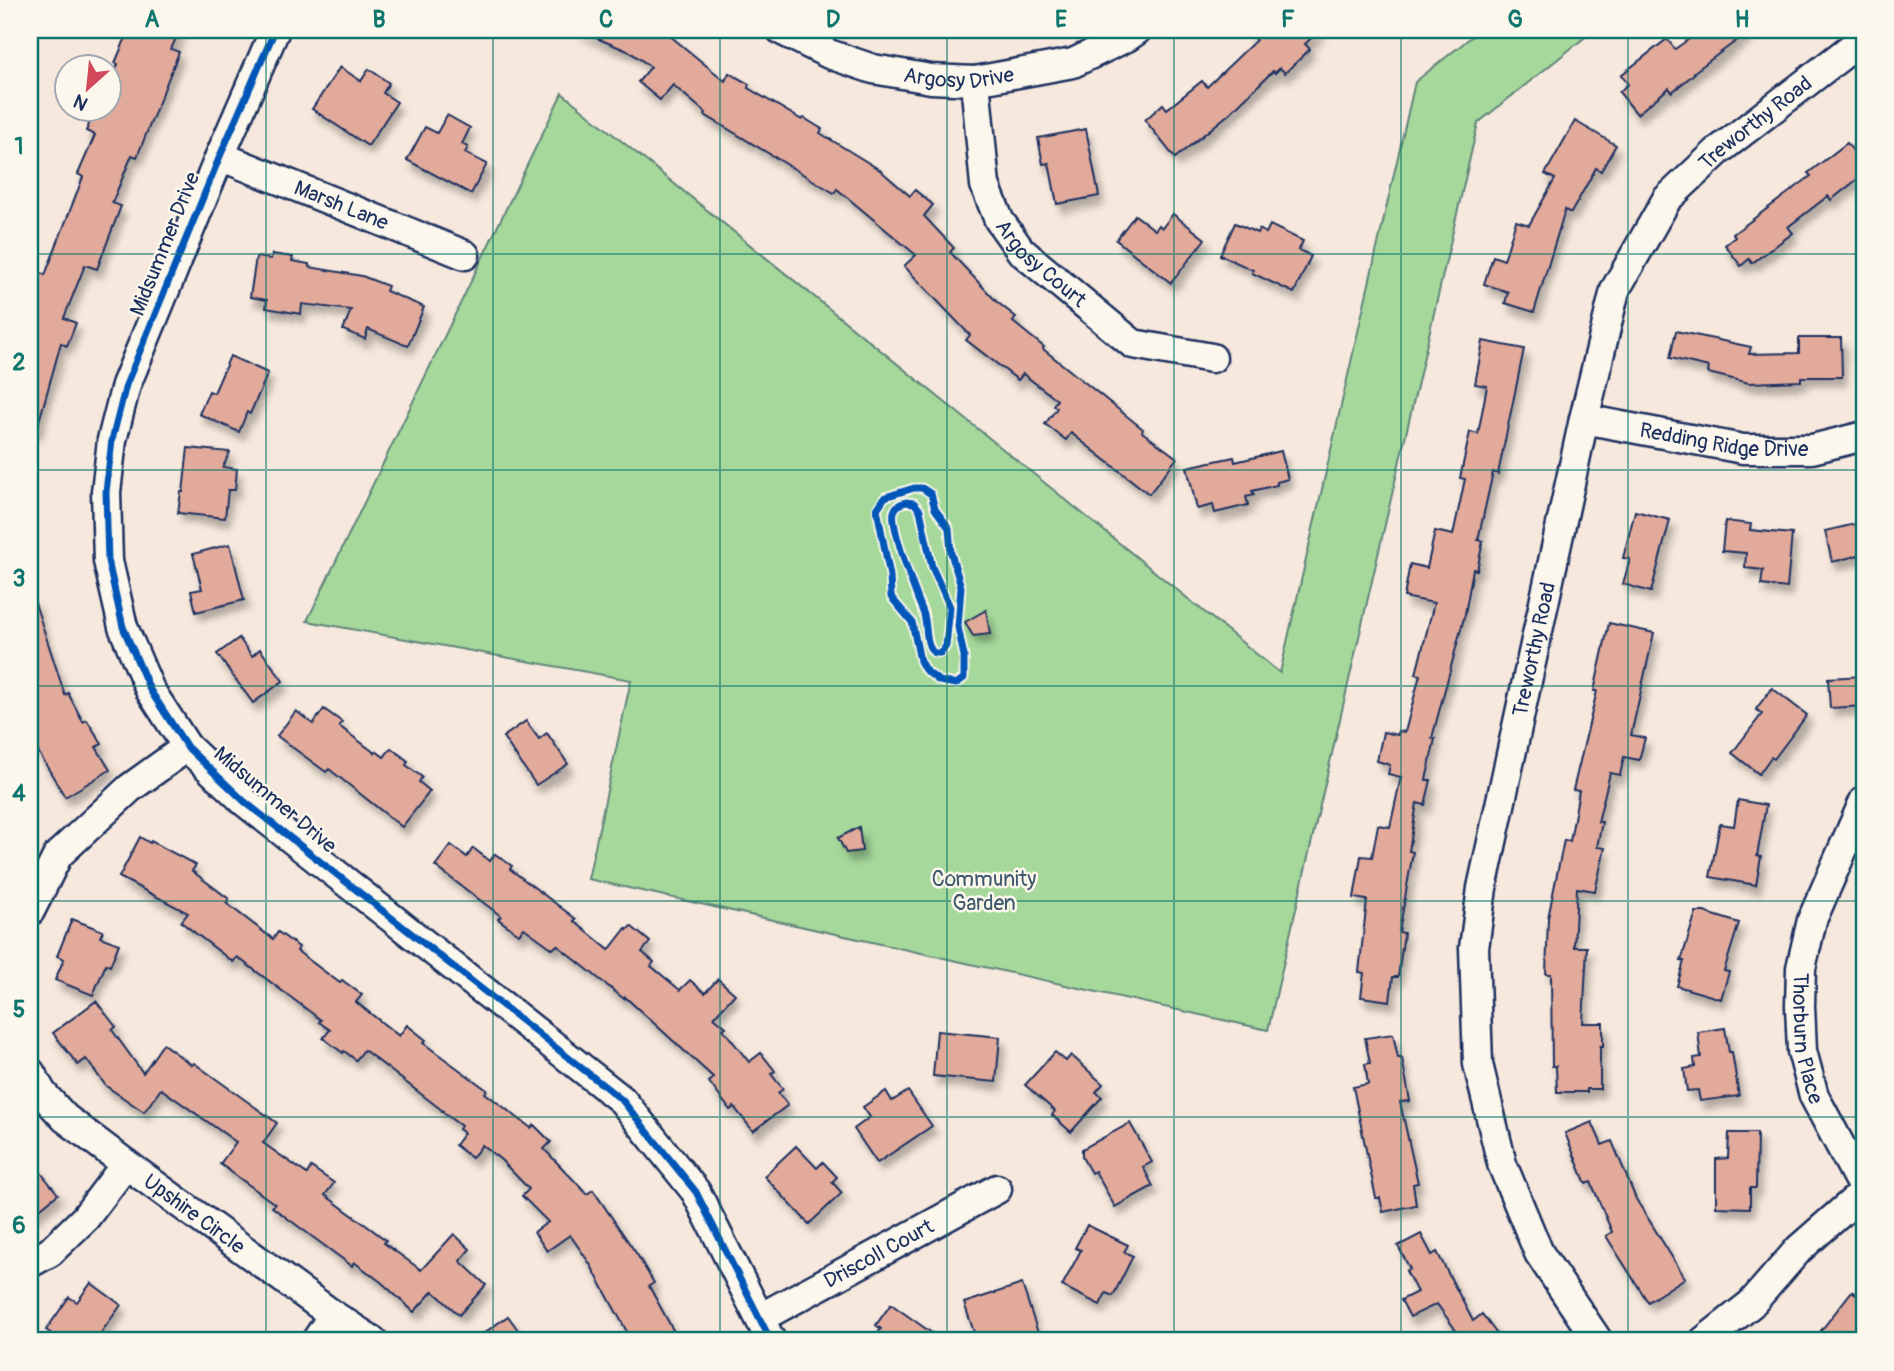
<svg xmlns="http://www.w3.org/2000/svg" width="1894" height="1371" viewBox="0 0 1894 1371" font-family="Pangolin,sans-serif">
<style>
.green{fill:#a5d89a;stroke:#60847c;stroke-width:2}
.building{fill:#e2aa9a;stroke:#1b2f5e;stroke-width:2;filter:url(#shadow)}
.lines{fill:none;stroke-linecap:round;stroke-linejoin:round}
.street-casing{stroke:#1b2f5e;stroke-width:33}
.street{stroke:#fbf7ec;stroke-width:28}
.cycleway-casing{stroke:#fbf7ec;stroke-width:11}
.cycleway{stroke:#0057b8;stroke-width:7}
.grid{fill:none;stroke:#0f766e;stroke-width:2;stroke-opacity:0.55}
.labels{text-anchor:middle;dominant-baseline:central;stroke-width:5;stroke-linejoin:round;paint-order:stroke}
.street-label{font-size:21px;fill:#1b2f5e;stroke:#fbf7ec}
.park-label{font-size:21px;fill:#3e596d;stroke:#fbf7ec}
.neatline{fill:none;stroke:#0f766e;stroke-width:2.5}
.grid-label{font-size:23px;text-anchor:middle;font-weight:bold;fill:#0f766e}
</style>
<defs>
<filter id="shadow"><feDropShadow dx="4.5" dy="8" stdDeviation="3.5" flood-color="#0004"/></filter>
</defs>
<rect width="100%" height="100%" fill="#f6e8dc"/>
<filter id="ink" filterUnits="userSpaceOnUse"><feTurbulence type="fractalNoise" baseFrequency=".0143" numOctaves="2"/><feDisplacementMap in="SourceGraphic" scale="14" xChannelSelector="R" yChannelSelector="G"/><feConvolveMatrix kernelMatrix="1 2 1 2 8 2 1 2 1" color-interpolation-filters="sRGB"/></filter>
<g filter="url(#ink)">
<!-- green -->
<path class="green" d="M1480,30H1594L1478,123L1268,1030L588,879L631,680L307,621L562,93L1280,673L1415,82Z"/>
<!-- building -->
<g class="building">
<path d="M129,30H180L171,49L179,52L137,157L132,155L112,203L121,206L97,269L85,265L64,318L76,323L67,346L61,343L36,432L30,431V282L35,283L39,272L45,275L83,177L78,174L95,135L86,131L96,108H108V88L118,64L115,63Z"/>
<path d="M577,30H663L725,81L729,73L749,84L748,88L802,120L804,118L822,129L820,133L880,170L910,196L915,190L933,205L924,216L954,248L950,252L997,302L1016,317L1013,322L1044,347L1043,349L1143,429L1142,432L1177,458L1149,494L1071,433L1066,440L1045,424L1057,408L1053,405L1057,400L1023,374L1018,380L966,340L970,335L904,266L916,255L837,189L834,193L705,115L706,113L673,85L660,100L638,82L651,67L630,52Z"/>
<path d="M1247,30H1320L1305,44L1310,49L1285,73L1280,68L1275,73L1273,71L1229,114L1175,158L1145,120L1163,104L1167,109L1202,81L1207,87L1256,40Z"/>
<path d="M1702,30H1751L1694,72L1695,73L1672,92L1669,88L1637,114L1619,92L1628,84L1621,75L1667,39L1675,49Z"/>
<path d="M340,67L361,81L369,69L389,83L383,93L397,102L368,146L312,109Z"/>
<path d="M447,115L470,128L462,144L468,147L465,153L487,164L471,194L407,160L425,127L437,133Z"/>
<path d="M1575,121L1616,145L1601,171L1596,168L1571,213L1565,210L1534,312L1505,303L1508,292L1484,284L1493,256L1504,260L1516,221L1529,225L1555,179L1545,174Z"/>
<path d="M1086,129L1099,196L1057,204L1049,163L1043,164L1038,138Z"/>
<path d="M1847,143L1864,165V174L1831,200L1828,196L1788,227L1793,233L1752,263L1749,259L1741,266L1725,245L1735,237L1733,234L1811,176L1808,173Z"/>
<path d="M1173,214L1205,239L1171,283L1116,240L1135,215L1155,230L1159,225L1162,228Z"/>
<path d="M1235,223L1257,233L1259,229L1266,233L1270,225L1303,241L1299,250L1311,256L1294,293L1252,273L1253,270L1220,255Z"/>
<path d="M272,254L293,257L292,261L309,264V267L362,276L388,286L386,291L424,307L408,346L368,329L365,339L343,330L351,310L302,304L301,314L266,308L267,300L250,297L256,257L271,259Z"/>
<path d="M1676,331L1751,347L1749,354L1799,353V338H1841L1842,377H1801V381L1749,383L1708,373L1709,367L1670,358Z"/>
<path d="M1483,341L1524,349L1498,474L1493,472L1478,540L1483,541L1477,570L1473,569L1465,614L1432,738L1435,739L1426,780H1431L1425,805L1417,803L1409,851L1413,852L1399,932L1404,933L1398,977H1393L1390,1001L1361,997L1364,973L1359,972L1367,900L1354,898L1361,856L1372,857L1378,825L1390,827L1401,777L1388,774L1390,765L1377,761L1383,732L1398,735V731L1405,732L1420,675L1416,674L1434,603L1404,597L1410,564L1427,568L1435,531L1453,535L1465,479L1460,478L1470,432L1478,434L1487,386L1475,384Z"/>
<path d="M230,356L268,373L250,414L247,412L239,432L199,414L209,391L214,393Z"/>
<path d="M188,448L230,452L223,467L237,469L235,490H228L225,518L178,513L181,492H183Z"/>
<path d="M1281,451L1288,479L1277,482V485L1252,491L1254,495L1246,497L1248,505L1215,513L1213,505L1197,509L1187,467L1234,457L1235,462Z"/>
<path d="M1635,511L1670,520L1651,592L1623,584L1630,559L1623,558Z"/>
<path d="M1725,521L1751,524L1750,530L1792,534L1787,588L1761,585L1763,570L1745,568L1746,553L1722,551Z"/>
<path d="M1864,522V554L1832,562L1825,531Z"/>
<path d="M230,544L244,600L196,612L191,591L202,589L193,554Z"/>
<path d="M34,600L65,695L68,693L83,722L87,720L102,744L96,747L110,770L65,797L30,738V601Z"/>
<path d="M986,610L990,634L973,636L965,622Z"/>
<path d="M1609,623L1654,633L1631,735L1645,738L1639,760L1624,757L1620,775L1610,773L1598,822H1602L1597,847L1605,848L1595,891L1577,888L1574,947H1587L1583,1023H1603V1046H1600V1089H1587V1092H1557L1556,1066H1552L1551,974H1546L1548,918L1564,840L1570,841L1579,791L1573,790L1597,691H1594Z"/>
<path d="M239,638L252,656L260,649L283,681L253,703L217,654Z"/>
<path d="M1864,676V706L1830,708L1828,678Z"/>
<path d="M1772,688L1807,715L1774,759L1771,757L1759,774L1732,753L1762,714L1756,709Z"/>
<path d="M324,709L342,722L339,726L375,753L376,751L384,757L391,748L408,761L406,765L422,777L419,782L430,791L402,827L329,769L326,772L277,736L296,711L313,724Z"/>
<path d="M526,721L539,739L547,733L568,764L536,785L503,737Z"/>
<path d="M1738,800L1766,805L1757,856L1761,857L1756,885L1710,877L1720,824L1734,826Z"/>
<path d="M859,827L862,851L846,853L838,838Z"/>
<path d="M140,837L150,843L151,841L196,865L192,871L229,899L226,903L273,939L278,932L299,947L297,951L340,983L342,980L362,995L356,1002L399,1036L407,1025L426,1040L423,1043L487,1090L485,1093L531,1128L534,1125L551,1142L544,1149L587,1194L593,1190L638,1256L654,1283L649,1286L679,1341H632L590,1264L570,1235L547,1251L534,1232L548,1222L522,1196L529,1189L501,1160L482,1145L472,1158L455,1145L464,1133L459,1129L461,1126L442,1112L443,1111L364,1050L356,1060L344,1051L343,1053L323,1038L330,1030L319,1022L321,1020L237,957L233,962L181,922L188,913L119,877Z"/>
<path d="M451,845L467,857L473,848L490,861L495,854L512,866L510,869L576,919L574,921L609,950L626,928L627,930L631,926L650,942L642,952L654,962L651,966L680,990L690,980L705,993L718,979L735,994L714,1017L726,1027L723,1029L749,1062L761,1053L775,1071L771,1074L783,1089L778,1093L788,1105L753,1131L734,1107L730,1110L709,1082L714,1078L625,997L624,999L557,945L553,949L524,928L519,934L498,919L501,916L435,866Z"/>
<path d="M1696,912H1704L1739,923L1724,971L1729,972L1721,999L1677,986L1684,961H1681Z"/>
<path d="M72,919L103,931L100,937L119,944L110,966L106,964L93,995L55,980L64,959L57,956Z"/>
<path d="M96,1001L116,1027L112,1030L143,1073L163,1044L192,1065L194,1063L277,1123L263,1143L307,1174L311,1167L334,1183L325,1195L386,1240L384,1243L421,1270L454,1234L470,1249L460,1261L486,1285L459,1315L433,1291L414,1312L381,1282L354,1262L352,1266L272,1207L275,1204L220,1164L236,1142L161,1089L144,1112L106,1086L86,1059L78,1065L53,1033Z"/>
<path d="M1725,1028L1729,1052H1732L1739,1096L1700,1101L1698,1090L1687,1091L1684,1069L1695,1067L1694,1058L1701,1057L1698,1032Z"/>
<path d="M937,1031L1000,1037L996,1082L933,1076Z"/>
<path d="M1393,1034L1398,1058H1402L1410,1101L1400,1102L1418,1183L1413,1184L1416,1205L1383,1212L1380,1198H1376L1353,1087L1368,1084L1365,1064L1370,1063L1365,1038Z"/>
<path d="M1055,1052L1066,1061L1071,1055L1103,1084L1096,1092L1102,1097L1071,1132L1052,1115L1055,1111L1025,1085Z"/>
<path d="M886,1091L892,1101L908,1091L932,1126L877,1163L854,1129L870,1117L863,1107Z"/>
<path d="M1592,1122L1602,1145L1612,1141L1636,1199L1685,1278L1648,1302L1606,1236L1612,1232L1591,1182L1586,1184L1565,1133Z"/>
<path d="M1130,1123L1152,1162L1143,1167L1153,1186L1115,1207L1095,1171L1091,1173L1082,1157V1149Z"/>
<path d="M1729,1133H1757L1756,1188H1750V1208L1716,1207V1159L1728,1158Z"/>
<path d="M796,1146L817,1168L823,1162L837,1177L832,1182L842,1193L809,1224L764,1176Z"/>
<path d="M30,1159L58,1194L30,1217Z"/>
<path d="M1087,1225L1128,1245L1124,1252L1133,1256L1113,1296L1106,1293L1100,1305L1062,1286L1081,1250L1075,1248Z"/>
<path d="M1421,1234L1432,1255L1437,1252L1473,1321L1482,1314L1502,1341H1443L1457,1332L1437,1304L1410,1317L1401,1300L1417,1292L1406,1271L1410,1269L1398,1246Z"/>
<path d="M91,1283L121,1305L95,1341H62L46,1330L69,1297L77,1302Z"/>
<path d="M1022,1284L1039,1336L1023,1341H977L964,1303Z"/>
<path d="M1852,1291L1864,1301V1335L1859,1341H1813Z"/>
<path d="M891,1304L943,1341H872L881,1329L876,1325Z"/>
<path d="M508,1316L526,1341H473Z"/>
</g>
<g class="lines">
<!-- street casing -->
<g class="street-casing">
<g id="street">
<path d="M275,30L220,156L126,385L112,440L106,492L108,561L123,627L150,690L187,747L245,802L622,1100L696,1192L771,1341"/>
<path id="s1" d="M781,30L829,54L873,69L931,79L975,81L1073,63L1127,37L1137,30"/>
<path id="s2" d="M975,81L985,185L999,220L1021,251L1133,344L1212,358"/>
<path id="s3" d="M220,156L465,255"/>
<path id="s4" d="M1584,419L1743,449H1812L1864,436"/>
<path id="s5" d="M1864,801L1812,920L1801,968L1800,1006L1802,1051L1814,1096L1864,1190"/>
<path d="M30,911L58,855L130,788L187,747"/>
<path id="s6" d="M30,1072L42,1093L65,1118L126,1164L333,1315L373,1341"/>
<path d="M30,1263L50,1252L85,1218L126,1164"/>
<path id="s7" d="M760,1318L997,1189"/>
<path d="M316,1341L333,1315"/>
<path id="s8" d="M1598,1341L1539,1253L1502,1164L1478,1064L1474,948L1482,888L1584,419L1615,290L1667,199L1718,151L1864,38"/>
<path d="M1704,1341L1751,1304L1799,1249L1864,1192"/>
</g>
</g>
<!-- street -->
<use href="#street" class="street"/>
<!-- cycleway casing -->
<g class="cycleway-casing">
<g id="cycleway">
<path d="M275,30L220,156L126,385L112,440L106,492L108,561L123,627L150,690L187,747L245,802L622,1100L696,1192L771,1341"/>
<path d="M914,488H922L931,494L935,509L949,528L951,553L961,587L958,627L964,656V678L956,684L939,681L925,670L920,661L912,622L891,597L890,576L877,509L885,497Z"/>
<path d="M906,502L914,503L920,510L932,567L950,607L946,646L941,653H934C924,645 928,624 923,612C916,595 890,526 894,512C896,505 900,504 906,502Z"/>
</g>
</g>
<!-- cycleway -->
<use href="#cycleway" class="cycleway"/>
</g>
</g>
<!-- grid -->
<path class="grid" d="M266,30V1341M493,30V1341M720,30V1341M947,30V1341M1174,30V1341M1401,30V1341M1628,30V1341M30,254H1864M30,470H1864M30,686H1864M30,901H1864M30,1117H1864"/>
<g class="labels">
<!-- street labels -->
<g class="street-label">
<text stroke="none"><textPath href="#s1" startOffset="187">Argosy Drive</textPath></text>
<text stroke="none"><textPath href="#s8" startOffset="1316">Treworthy Road</textPath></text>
<text stroke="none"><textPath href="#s3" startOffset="131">Marsh Lane</textPath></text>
<text transform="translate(165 244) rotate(-68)">Midsummer Drive</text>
<text stroke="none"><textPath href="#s2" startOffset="203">Argosy Court</textPath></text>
<text stroke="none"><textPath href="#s4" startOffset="142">Redding Ridge Drive</textPath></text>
<text stroke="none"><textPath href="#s8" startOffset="726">Treworthy Road</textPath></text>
<text transform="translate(275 800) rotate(40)">Midsummer Drive</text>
<text stroke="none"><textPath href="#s5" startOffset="250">Thorburn Place</textPath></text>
<text stroke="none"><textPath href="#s6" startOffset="219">Upshire Circle</textPath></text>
<text stroke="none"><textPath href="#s7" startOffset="135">Driscoll Court</textPath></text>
</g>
<!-- park labels -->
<g class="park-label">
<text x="984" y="879">Community<tspan x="984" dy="24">Garden</tspan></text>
</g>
</g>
<!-- margin -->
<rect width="1894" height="1371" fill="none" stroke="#fbf7ec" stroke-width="77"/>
<!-- north arrow -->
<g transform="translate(88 88) rotate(207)"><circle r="33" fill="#fbf7ec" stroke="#a1a7b3" stroke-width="2"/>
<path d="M0-5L12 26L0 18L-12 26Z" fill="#d1495b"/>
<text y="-10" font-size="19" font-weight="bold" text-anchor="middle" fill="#1b2f5e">N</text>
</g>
<rect x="38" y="38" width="1818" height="1294" class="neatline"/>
<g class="grid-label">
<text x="152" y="27">A</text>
<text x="379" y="27">B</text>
<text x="606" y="27">C</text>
<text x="833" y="27">D</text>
<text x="1061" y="27">E</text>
<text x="1288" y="27">F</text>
<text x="1515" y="27">G</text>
<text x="1742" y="27">H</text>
<text x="19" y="154">1</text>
<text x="19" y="370">2</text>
<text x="19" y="586">3</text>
<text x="19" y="801">4</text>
<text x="19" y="1017">5</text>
<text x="19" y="1233">6</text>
</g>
</svg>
